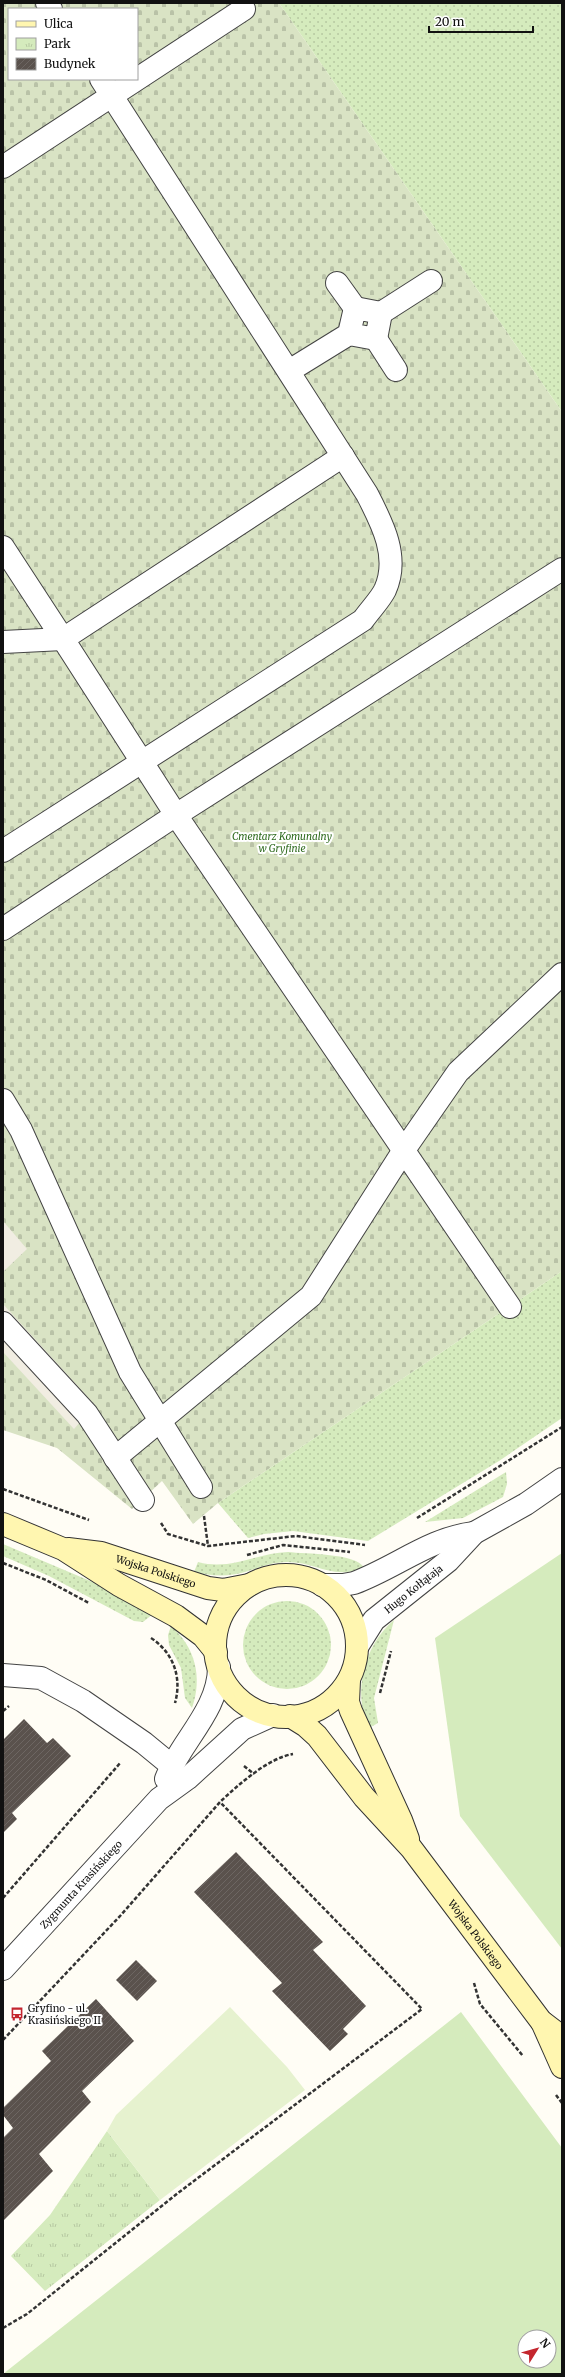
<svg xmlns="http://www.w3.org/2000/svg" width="565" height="2377" viewBox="0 0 565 2377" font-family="Merriweather,serif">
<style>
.grass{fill:url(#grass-dots)}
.cemetery{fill:url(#cemetery-stones);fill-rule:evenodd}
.park{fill:url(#park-tufts)}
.garden{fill:#d5ebbd;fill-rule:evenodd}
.pitch{fill:#e6f2cf}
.plaza{fill:#f1ede2}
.building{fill:url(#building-hatch)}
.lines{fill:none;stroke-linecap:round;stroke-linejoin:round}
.pedestrian-casing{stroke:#444;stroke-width:24}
.minor-casing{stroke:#444;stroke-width:24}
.tertiary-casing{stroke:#444;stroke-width:24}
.secondary-casing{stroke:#333;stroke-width:24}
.path{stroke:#333;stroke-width:2.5;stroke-dasharray:4 2;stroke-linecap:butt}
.pedestrian{stroke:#fff;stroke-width:22}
.minor{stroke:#fff;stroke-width:22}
.tertiary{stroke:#fff;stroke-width:22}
.secondary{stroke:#fff6b0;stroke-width:22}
.labels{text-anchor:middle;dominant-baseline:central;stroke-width:4;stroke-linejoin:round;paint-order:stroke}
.park-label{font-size:10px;font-style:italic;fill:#2f6b1f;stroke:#fff}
.street-label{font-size:10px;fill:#111;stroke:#fff}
.poi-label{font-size:10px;fill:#111;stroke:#fff;text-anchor:start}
</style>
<defs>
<pattern id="grass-dots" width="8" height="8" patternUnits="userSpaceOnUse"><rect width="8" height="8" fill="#d5ebbd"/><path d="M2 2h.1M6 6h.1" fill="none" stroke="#b6c8a1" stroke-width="1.8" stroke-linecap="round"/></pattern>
<pattern id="cemetery-stones" width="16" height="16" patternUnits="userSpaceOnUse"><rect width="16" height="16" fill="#d9e3c4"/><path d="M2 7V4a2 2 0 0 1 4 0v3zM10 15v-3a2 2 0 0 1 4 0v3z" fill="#b9c2a7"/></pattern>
<pattern id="park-tufts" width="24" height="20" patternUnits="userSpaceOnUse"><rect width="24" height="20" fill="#d5ebbd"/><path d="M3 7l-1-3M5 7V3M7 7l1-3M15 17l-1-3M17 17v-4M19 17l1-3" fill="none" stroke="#b6c8a1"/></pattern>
<pattern id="building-hatch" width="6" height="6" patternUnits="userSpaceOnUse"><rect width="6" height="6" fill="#5a524d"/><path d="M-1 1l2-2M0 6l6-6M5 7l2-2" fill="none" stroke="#6d6662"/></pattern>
</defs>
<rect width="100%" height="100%" fill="#fffdf5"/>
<!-- grass -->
<g class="grass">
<path d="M279,3H562V412Z"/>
<path d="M562,1271V1418L499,1461L368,1541L293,1531L264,1534L248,1538L218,1503Z"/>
<path d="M506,1472L507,1484L503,1497L463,1518L425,1522Z"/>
<path d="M3,1544L102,1586L153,1614L143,1622L134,1621L49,1576L3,1556Z"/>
<path d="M288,1552C305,1554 357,1553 364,1568C331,1580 317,1562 287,1562C271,1562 259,1568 245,1572C228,1577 211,1576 194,1572L198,1562C231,1571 256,1553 288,1552Z"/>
<circle cx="287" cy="1645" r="44"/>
<path d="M394,1620L374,1698L378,1723L369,1728C352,1693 364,1645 394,1620Z"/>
<path d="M171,1626C195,1647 203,1677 192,1708L185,1698L181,1668L169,1645L168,1635Z"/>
</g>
<!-- cemetery -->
<path class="cemetery" d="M3,3H279L562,412V1271L218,1503L193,1524L162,1481L132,1509L57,1448L3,1430ZM9,9H137V79H9Z"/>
<!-- park -->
<path class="park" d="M107,2131L160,2200L45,2291L11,2256L50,2215Z"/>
<!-- garden -->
<g class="garden">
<path d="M562,1553V1949L460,1816L435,1638Z"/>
<path d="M461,2012L562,2148V2374H3ZM525,2337H549V2361H525Z"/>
</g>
<!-- pitch -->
<path class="pitch" d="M230,2007L287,2067L305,2090L160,2200L107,2131L116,2115Z"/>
<!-- plaza -->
<g class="plaza">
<path d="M3,1221L27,1249L3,1272Z"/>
<path d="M3,1304L95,1405L74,1429L3,1352Z"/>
</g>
<!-- building -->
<g class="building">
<path d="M24,1719L47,1743L53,1738L71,1756L12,1813L17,1819L3,1833V1740Z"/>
<path d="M236,1852L323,1942L313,1950L366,2006L343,2029L348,2034L330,2051L272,1991L282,1983L194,1892Z"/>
<path d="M136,1960L157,1981L137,2001L116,1980Z"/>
<path d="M96,1999L134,2041L82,2091L91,2102L39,2154L53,2171L3,2221V2138L13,2128L3,2115V2108L51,2061L42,2051Z"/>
</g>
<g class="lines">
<!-- pedestrian casing -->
<g class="pedestrian-casing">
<g id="pedestrian">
<path d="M47,3L51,9"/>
<path d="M3,167L244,9"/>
<path d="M337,283L355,308"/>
<path d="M381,313L431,281"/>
<path d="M376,339L396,370"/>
<path d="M289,371L349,334L376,339L381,313L355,308L349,334"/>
<path d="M343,456L63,639L176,815L510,1307"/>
<path d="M3,547L63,639"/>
<path d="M3,642L63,639"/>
<path d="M3,851L363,620C370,610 380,600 385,590C400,557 382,523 367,494L101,79"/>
<path d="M3,929L176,815L562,569"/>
<path d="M3,1100L21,1130L130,1372L201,1487"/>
<path d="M3,1323L87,1414L143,1500"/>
<path d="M115,1458L311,1296L404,1150L458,1072L562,974"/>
</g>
</g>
<!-- minor casing -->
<g class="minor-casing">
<g id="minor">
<path d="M3,1675L41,1678L83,1701L144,1743L172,1766"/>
<path d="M166,1779C181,1741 219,1710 219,1667"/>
<path id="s1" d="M3,1969L159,1799L188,1778L242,1729L273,1715"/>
</g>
</g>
<!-- tertiary casing -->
<g class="tertiary-casing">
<g id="tertiary">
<path d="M322,1585H343L354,1583C395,1568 430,1538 474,1533"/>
<path id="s2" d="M357,1647L374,1620L448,1561L474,1533L526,1504L562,1479"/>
</g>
</g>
<!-- secondary casing -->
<g class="secondary-casing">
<g id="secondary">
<path d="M3,1524L63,1549L119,1585L176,1616L203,1636L216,1652"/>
<path id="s3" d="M68,1549L101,1553L208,1588L223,1590L249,1585"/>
<circle cx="286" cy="1646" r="71"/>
<path d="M349,1680L348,1702L351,1711L401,1820L408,1839"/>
<path id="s4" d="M290,1716L306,1726L317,1736L364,1797L411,1848L541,2021L562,2037"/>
<path d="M542,2022L562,2067"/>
</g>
</g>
<!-- path -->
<g class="path">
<path d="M3,1489L89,1520"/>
<path d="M204,1516L208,1546"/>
<path d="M417,1518L562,1427"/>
<path d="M161,1523L168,1534L208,1546L296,1536L365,1545"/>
<path d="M247,1555L283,1545L350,1552"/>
<path d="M3,1563L46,1580L89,1603"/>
<path d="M151,1638C174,1653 182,1678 175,1703"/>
<path d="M380,1693L391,1651"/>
<path d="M3,1711L9,1706"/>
<path d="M244,1766L254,1774"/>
<path d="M3,1898L121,1762"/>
<path d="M474,1983L480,2004L523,2056"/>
<path d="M3,2040L121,1915L220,1802C238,1785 268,1758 293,1754"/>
<path d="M556,2095L562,2103"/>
<path d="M3,2328L27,2314L178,2193L422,2009L220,1802"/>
</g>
<!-- pedestrian -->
<use href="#pedestrian" class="pedestrian"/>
<!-- minor -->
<use href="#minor" class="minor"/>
<!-- tertiary -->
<use href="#tertiary" class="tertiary"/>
<!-- secondary -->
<use href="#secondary" class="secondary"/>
</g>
<!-- icons -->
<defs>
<g id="bus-bare" transform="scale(1.08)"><path d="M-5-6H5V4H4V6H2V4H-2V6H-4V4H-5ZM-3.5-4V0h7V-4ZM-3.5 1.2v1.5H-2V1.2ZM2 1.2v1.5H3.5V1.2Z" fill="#c4262e" stroke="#fff" stroke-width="2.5" paint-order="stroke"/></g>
</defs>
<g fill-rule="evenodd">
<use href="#bus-bare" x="17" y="2014"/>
</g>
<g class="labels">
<!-- park labels -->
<g class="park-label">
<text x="282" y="836">Cmentarz Komunalny<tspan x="282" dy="12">w Gryfinie</tspan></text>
</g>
<!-- street labels -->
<g class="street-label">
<text stroke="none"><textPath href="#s3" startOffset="91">Wojska Polskiego</textPath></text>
<text stroke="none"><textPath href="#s2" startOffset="82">Hugo Kołłątaja</textPath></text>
<text stroke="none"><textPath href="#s1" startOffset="115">Zygmunta Krasińskiego</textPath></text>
<text stroke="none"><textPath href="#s4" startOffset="288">Wojska Polskiego</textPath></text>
</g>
<!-- poi labels -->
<g class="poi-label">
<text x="28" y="2008">Gryfino - ul.<tspan x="28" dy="12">Krasińskiego II</tspan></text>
</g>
</g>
<!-- border -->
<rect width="565" height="2377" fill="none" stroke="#111111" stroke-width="8"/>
<!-- legend -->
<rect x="8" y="8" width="130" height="72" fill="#ffffff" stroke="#a0a0a0"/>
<rect x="16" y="21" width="20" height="6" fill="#fff6b0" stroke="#a0a0a0"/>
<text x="44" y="28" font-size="12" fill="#111111">Ulica</text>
<rect x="16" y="38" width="20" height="12" fill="url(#park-tufts)" stroke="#a0a0a0"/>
<text x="44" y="48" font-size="12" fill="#111111">Park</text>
<rect x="16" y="58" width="20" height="12" fill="url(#building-hatch)" stroke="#a0a0a0"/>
<text x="44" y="68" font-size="12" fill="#111111">Budynek</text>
<!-- north arrow -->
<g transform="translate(537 2349) rotate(53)"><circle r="19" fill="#ffffff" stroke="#a0a0a0"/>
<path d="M0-3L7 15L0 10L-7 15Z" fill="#c4262e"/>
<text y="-6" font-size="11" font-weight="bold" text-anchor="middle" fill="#111111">N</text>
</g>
<!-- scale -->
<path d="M429 26v6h104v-6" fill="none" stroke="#111111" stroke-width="2"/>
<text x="435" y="26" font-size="12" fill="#111111" stroke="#ffffff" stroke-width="3" paint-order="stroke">20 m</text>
</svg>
